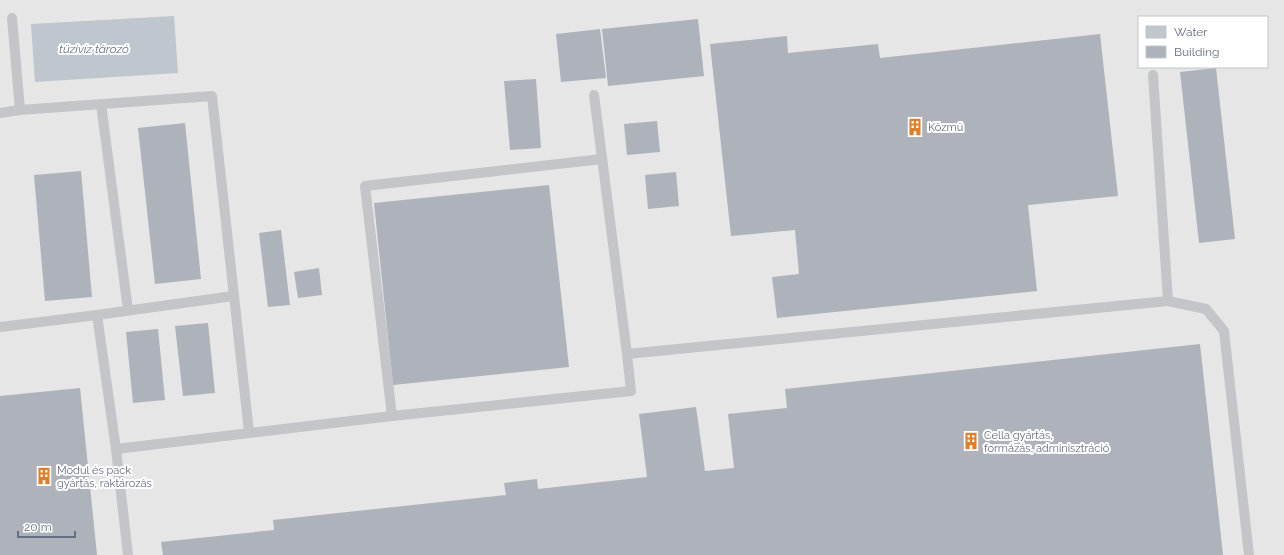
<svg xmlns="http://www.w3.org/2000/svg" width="1284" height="555" viewBox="0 0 1284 555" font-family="Raleway,sans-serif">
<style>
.built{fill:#e5e6e5;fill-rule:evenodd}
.water{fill:#c0c6ce}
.building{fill:#aeb2ba}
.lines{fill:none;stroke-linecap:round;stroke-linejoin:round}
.service{stroke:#c3c5c9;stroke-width:10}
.labels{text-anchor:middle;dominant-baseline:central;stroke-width:4;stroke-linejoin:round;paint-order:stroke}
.poi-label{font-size:11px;fill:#656e82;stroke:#fff;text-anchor:start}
.water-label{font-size:12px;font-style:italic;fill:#657586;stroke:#fff}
</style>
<rect width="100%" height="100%" fill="#f4f5f2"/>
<!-- built -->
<path class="built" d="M0,0H1284V555H0ZM1139,17H1267V67H1139Z"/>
<!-- water -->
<path class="water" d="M174,16L178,73L35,82L31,24Z"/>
<!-- building -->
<g class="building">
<path d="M698,19L704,76L608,86L602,29Z"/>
<path d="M600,29L606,78L561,82L556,34Z"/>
<path d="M1100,34L1118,196L1028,205L1037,291L777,318L772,277L799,274L795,230L731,236L710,44L787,36L788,53L878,44L880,58Z"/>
<path d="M1216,68L1235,239L1199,243L1180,72Z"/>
<path d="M536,79L541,148L510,150L504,81Z"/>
<path d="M657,121L660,152L627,155L624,124Z"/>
<path d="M185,123L201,279L155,284L138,128Z"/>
<path d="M81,171L92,297L45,301L34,175Z"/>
<path d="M676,172L679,206L648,209L645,175Z"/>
<path d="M549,185L569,367L393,385L374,203Z"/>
<path d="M281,230L290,305L268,307L259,233Z"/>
<path d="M319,268L322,295L298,298L294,272Z"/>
<path d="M208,323L215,393L183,396L175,326Z"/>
<path d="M158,329L165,400L133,403L126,332Z"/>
<path d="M1200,344L1223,555H163L161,542L274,530L273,520L506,495L504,483L537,479L538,489L647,477L639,414L696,407L705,471L734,468L728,414L787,408L785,389Z"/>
<path d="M80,388L97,555H0V396Z"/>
</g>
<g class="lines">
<!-- service -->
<g class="service">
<path d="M1153,75L1168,301"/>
<path d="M594,95L627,354"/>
<path d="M101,104L128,310"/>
<path d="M20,110L212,96L249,432"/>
<path d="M0,113L20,110L12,18"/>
<path d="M97,315L116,449L128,555"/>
<path d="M0,327L97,315L233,296"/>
<path d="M392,416L365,186L602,159"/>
<path d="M116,449L392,416L631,391L627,354L1168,301L1206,309L1224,331L1249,555"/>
</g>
</g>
<!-- icons -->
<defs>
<g id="building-bare" transform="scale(1.38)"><path d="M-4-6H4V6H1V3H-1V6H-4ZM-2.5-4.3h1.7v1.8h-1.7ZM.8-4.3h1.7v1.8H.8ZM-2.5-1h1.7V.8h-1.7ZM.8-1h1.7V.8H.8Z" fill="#df7f28" stroke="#fff" stroke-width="2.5" paint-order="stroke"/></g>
</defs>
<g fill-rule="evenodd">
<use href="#building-bare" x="915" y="127"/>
<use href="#building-bare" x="971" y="441"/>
<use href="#building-bare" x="44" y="476"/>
</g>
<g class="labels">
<!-- poi labels -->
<g class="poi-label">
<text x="928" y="127">Közmű</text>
<text x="984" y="435">Cella gyártás,<tspan x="984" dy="13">formázás, adminisztráció</tspan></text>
<text x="57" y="470">Modul és pack<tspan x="57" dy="13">gyártás, raktározás</tspan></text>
</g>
<!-- water labels -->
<g class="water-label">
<text x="94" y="49">tüzivíz tározó</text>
</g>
</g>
<!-- legend -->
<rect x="1138" y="16" width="130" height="52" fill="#ffffff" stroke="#c1c5cd"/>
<rect x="1146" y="26" width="20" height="12" fill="#c0c6ce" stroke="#c1c5cd"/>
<text x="1174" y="36" font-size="12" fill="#656e82">Water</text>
<rect x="1146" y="46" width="20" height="12" fill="#aeb2ba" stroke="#c1c5cd"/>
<text x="1174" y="56" font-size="12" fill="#656e82">Building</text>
<!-- scale -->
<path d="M18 531v6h57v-6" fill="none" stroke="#656e82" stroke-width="2"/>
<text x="24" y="531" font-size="12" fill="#656e82" stroke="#ffffff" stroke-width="3" paint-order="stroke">20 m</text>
</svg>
